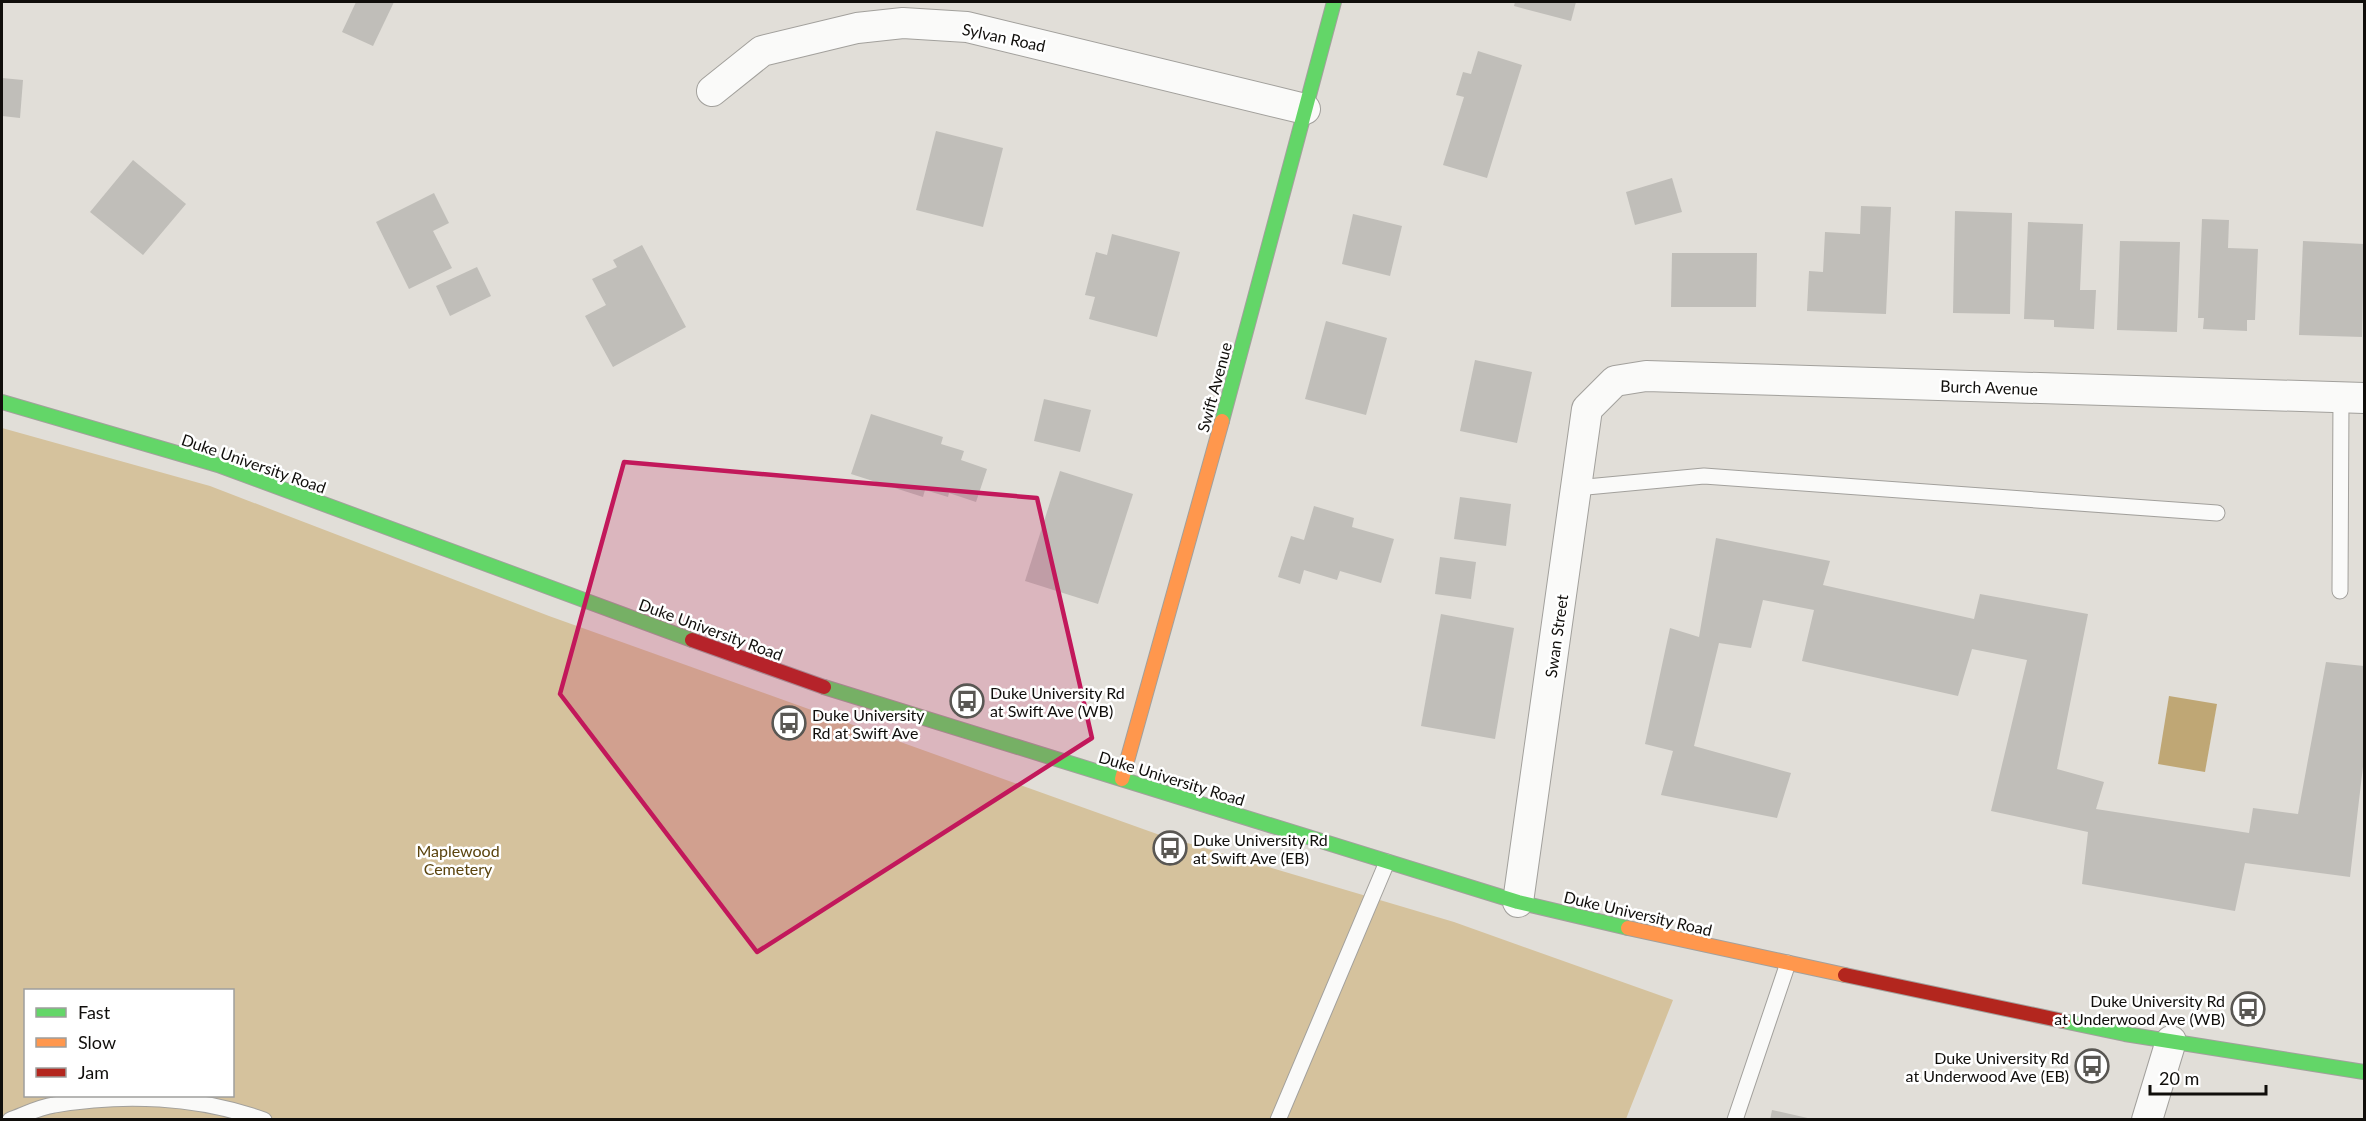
<svg xmlns="http://www.w3.org/2000/svg" width="2366" height="1121" viewBox="0 0 2366 1121" font-family="Lato,sans-serif">
<style>
.green{fill:#d5c29d;fill-rule:evenodd}
.water{fill:#bfa775}
.building{fill:#c0beb9}
.lines{fill:none;stroke-linecap:round;stroke-linejoin:round}
.lane-casing{stroke:#a2a09c;stroke-width:17}
.street-casing{stroke:#a2a09c;stroke-width:32}
.fast-casing{stroke:#a2a09c;stroke-width:16}
.slow-casing{stroke:#a2a09c;stroke-width:16}
.jam-casing{stroke:#a2a09c;stroke-width:16}
.lane{stroke:#fafaf9;stroke-width:15}
.street{stroke:#fafaf9;stroke-width:30}
.fast{stroke:#63d668;stroke-width:14}
.slow{stroke:#ff974d;stroke-width:14}
.jam{stroke:#b3261e;stroke-width:14}
.marked{fill:#c2185b;fill-opacity:0.2;stroke:#c2185b;stroke-width:4.5;stroke-linejoin:round}
.labels{text-anchor:middle;dominant-baseline:central;stroke-width:5;stroke-linejoin:round;paint-order:stroke}
.street-label{font-size:16px;fill:#100e0b;stroke:#fff}
.poi-label{font-size:16px;fill:#100e0b;stroke:#fff;text-anchor:start}
.park-label{font-size:16px;fill:#5b440e;stroke:#fff}
</style>
<rect width="100%" height="100%" fill="#e1ded8"/>
<!-- green -->
<path class="green" d="M2,428L210,486L549,616L1157,834L1454,922L1673,1000L1626,1119H2ZM26,990H232V1096H26Z"/>
<!-- water -->
<path class="water" d="M2169,696L2217,704L2205,772L2158,764Z"/>
<!-- building -->
<g class="building">
<path d="M356,2H394L373,46L342,32Z"/>
<path d="M1515,2H1576L1571,21L1514,6Z"/>
<path d="M1478,51L1522,65L1487,178L1443,165L1464,97L1456,95L1463,72L1471,74Z"/>
<path d="M2,78L23,80L20,118L2,116Z"/>
<path d="M936,131L1003,148L983,227L916,210Z"/>
<path d="M133,160L186,204L143,255L90,212Z"/>
<path d="M1672,178L1682,212L1635,225L1626,192Z"/>
<path d="M434,193L449,223L433,231L452,268L409,289L376,222Z"/>
<path d="M1861,206L1891,207L1886,314L1807,311L1809,271L1823,272L1825,232L1860,234Z"/>
<path d="M1955,211L2012,213L2010,314L1953,313Z"/>
<path d="M1353,214L1402,226L1390,276L1342,264Z"/>
<path d="M2202,219L2229,220L2228,248L2258,249L2255,320H2247V331L2203,329L2204,318H2198Z"/>
<path d="M2028,222L2083,224L2080,290H2096L2094,329L2054,327V320L2024,319Z"/>
<path d="M1112,234L1180,252L1157,337L1089,319L1095,297L1085,295L1096,252L1107,255Z"/>
<path d="M2120,241L2180,242L2177,332L2117,330Z"/>
<path d="M2303,241L2364,244L2362,337L2299,335Z"/>
<path d="M642,245L686,327L613,367L585,316L606,305L592,279L617,267L613,260Z"/>
<path d="M1672,253H1757L1756,307H1671Z"/>
<path d="M477,267L491,296L450,316L436,286Z"/>
<path d="M1326,321L1387,338L1366,415L1305,399Z"/>
<path d="M1475,360L1532,372L1517,443L1460,431Z"/>
<path d="M1044,399L1091,410L1080,452L1034,441Z"/>
<path d="M871,414L943,437L941,444L964,451L961,460L987,469L976,502L949,493L948,497L925,490L923,497L851,474Z"/>
<path d="M1060,471L1133,494L1098,604L1025,581Z"/>
<path d="M1460,497L1511,504L1506,546L1454,539Z"/>
<path d="M1314,506L1354,518L1352,527L1394,539L1381,583L1340,571L1337,580L1304,570L1300,584L1278,577L1291,536L1304,540Z"/>
<path d="M1716,538L1830,561L1823,585L1974,619L1980,594L2088,614L2057,769L2104,782L2096,809L2249,833L2253,808L2298,814L2326,662L2364,666V758L2350,877L2245,863L2235,911L2082,884L2088,832L1991,811L2027,660L1972,649L1958,696L1802,661L1814,610L1763,600L1751,648L1719,643L1694,746L1791,773L1777,818L1661,795L1673,751L1645,744L1670,628L1699,637Z"/>
<path d="M1440,557L1476,562L1471,599L1435,594Z"/>
<path d="M1441,614L1514,628L1495,739L1421,726Z"/>
<path d="M1772,1110L1812,1119V1120H1770Z"/>
</g>
<g class="lines">
<!-- lane casing -->
<g class="lane-casing">
<g id="lane">
<path d="M1576,488L1704,476L2217,513"/>
<path d="M2340,591L2341,397"/>
<path d="M10,1120C24,1115 39,1107 54,1105C123,1093 197,1096 264,1120"/>
<path d="M1278,1120L1387,862"/>
<path d="M1735,1120L1788,963"/>
</g>
</g>
<!-- street casing -->
<g class="street-casing">
<g id="street">
<path d="M712,91L762,51L857,28L903,23L967,27L1305,109"/>
<path d="M1518,902L1587,409L1615,381L1646,376L2364,398"/>
<path d="M2147,1120L2171,1041"/>
</g>
</g>
<!-- fast casing -->
<g class="fast-casing">
<g id="fast">
<path d="M2,402L218,465L692,640"/>
<path d="M1222,421L1334,2"/>
<path d="M824,687L1518,902L1628,928"/>
<path d="M2063,1021L2125,1034L2364,1072"/>
</g>
</g>
<!-- slow casing -->
<g class="slow-casing">
<g id="slow">
<path d="M1122,779L1222,421"/>
<path d="M1628,928L1845,975"/>
</g>
</g>
<!-- jam casing -->
<g class="jam-casing">
<g id="jam">
<path d="M692,640L824,687"/>
<path d="M1845,975L2063,1021"/>
</g>
</g>
<!-- lane -->
<use href="#lane" class="lane"/>
<!-- street -->
<use href="#street" class="street"/>
<!-- fast -->
<use href="#fast" class="fast"/>
<!-- slow -->
<use href="#slow" class="slow"/>
<!-- jam -->
<use href="#jam" class="jam"/>
</g>
<!-- marked area -->
<path class="marked" d="M624,462L1037,498L1092,738L757,952L560,694Z"/>
<!-- icons -->
<defs>
<g id="bus-ring" transform="scale(1.725)"><circle r="9.5" fill="#fff" stroke="#595753" stroke-width="1.5"/><path d="M-5-6H5V4H4V6H2V4H-2V6H-4V4H-5ZM-3.5-4V0h7V-4ZM-3.5 1.2v1.5H-2V1.2ZM2 1.2v1.5H3.5V1.2Z" fill="#595753"/></g>
</defs>
<g fill-rule="evenodd">
<use href="#bus-ring" x="967" y="701"/>
<use href="#bus-ring" x="789" y="723"/>
<use href="#bus-ring" x="1170" y="848"/>
<use href="#bus-ring" x="2248" y="1009"/>
<use href="#bus-ring" x="2092" y="1066"/>
</g>
<g class="labels">
<!-- street labels -->
<g class="street-label">
<text transform="translate(1004 37) rotate(12)">Sylvan Road</text>
<text transform="translate(1214 387) rotate(-75)">Swift Avenue</text>
<text transform="translate(1989 387) rotate(2)">Burch Avenue</text>
<text transform="translate(254 463) rotate(19)">Duke University Road</text>
<text transform="translate(711 629) rotate(20)">Duke University Road</text>
<text transform="translate(1556 636) rotate(-82)">Swan Street</text>
<text transform="translate(1172 778) rotate(17)">Duke University Road</text>
<text transform="translate(1638 913) rotate(13)">Duke University Road</text>
</g>
<!-- poi labels -->
<g class="poi-label">
<text x="990" y="692">Duke University Rd<tspan x="990" dy="18">at Swift Ave (WB)</tspan></text>
<text x="812" y="714">Duke University<tspan x="812" dy="18">Rd at Swift Ave</tspan></text>
<text x="1193" y="839">Duke University Rd<tspan x="1193" dy="18">at Swift Ave (EB)</tspan></text>
<text x="2225" y="1000" text-anchor="end">Duke University Rd<tspan x="2225" dy="18">at Underwood Ave (WB)</tspan></text>
<text x="2069" y="1057" text-anchor="end">Duke University Rd<tspan x="2069" dy="18">at Underwood Ave (EB)</tspan></text>
</g>
<!-- park labels -->
<g class="park-label">
<text x="458" y="850">Maplewood<tspan x="458" dy="18">Cemetery</tspan></text>
</g>
</g>
<!-- border -->
<rect width="2366" height="1121" fill="none" stroke="#100e0b" stroke-width="6"/>
<!-- legend -->
<rect x="24" y="989" width="210" height="108" fill="#ffffff" stroke="#9f9f9d" stroke-width="1.5"/>
<rect x="36" y="1008" width="30" height="9" fill="#63d668" stroke="#9f9f9d" stroke-width="1.5"/>
<text x="78" y="1019" font-size="18" fill="#100e0b">Fast</text>
<rect x="36" y="1038" width="30" height="9" fill="#ff974d" stroke="#9f9f9d" stroke-width="1.5"/>
<text x="78" y="1049" font-size="18" fill="#100e0b">Slow</text>
<rect x="36" y="1068" width="30" height="9" fill="#b3261e" stroke="#9f9f9d" stroke-width="1.5"/>
<text x="78" y="1079" font-size="18" fill="#100e0b">Jam</text>
<!-- scale -->
<path d="M2150 1085v9h116v-9" fill="none" stroke="#100e0b" stroke-width="3"/>
<text x="2159" y="1085" font-size="18" fill="#100e0b" stroke="#ffffff" stroke-width="4.5" paint-order="stroke">20 m</text>
</svg>
